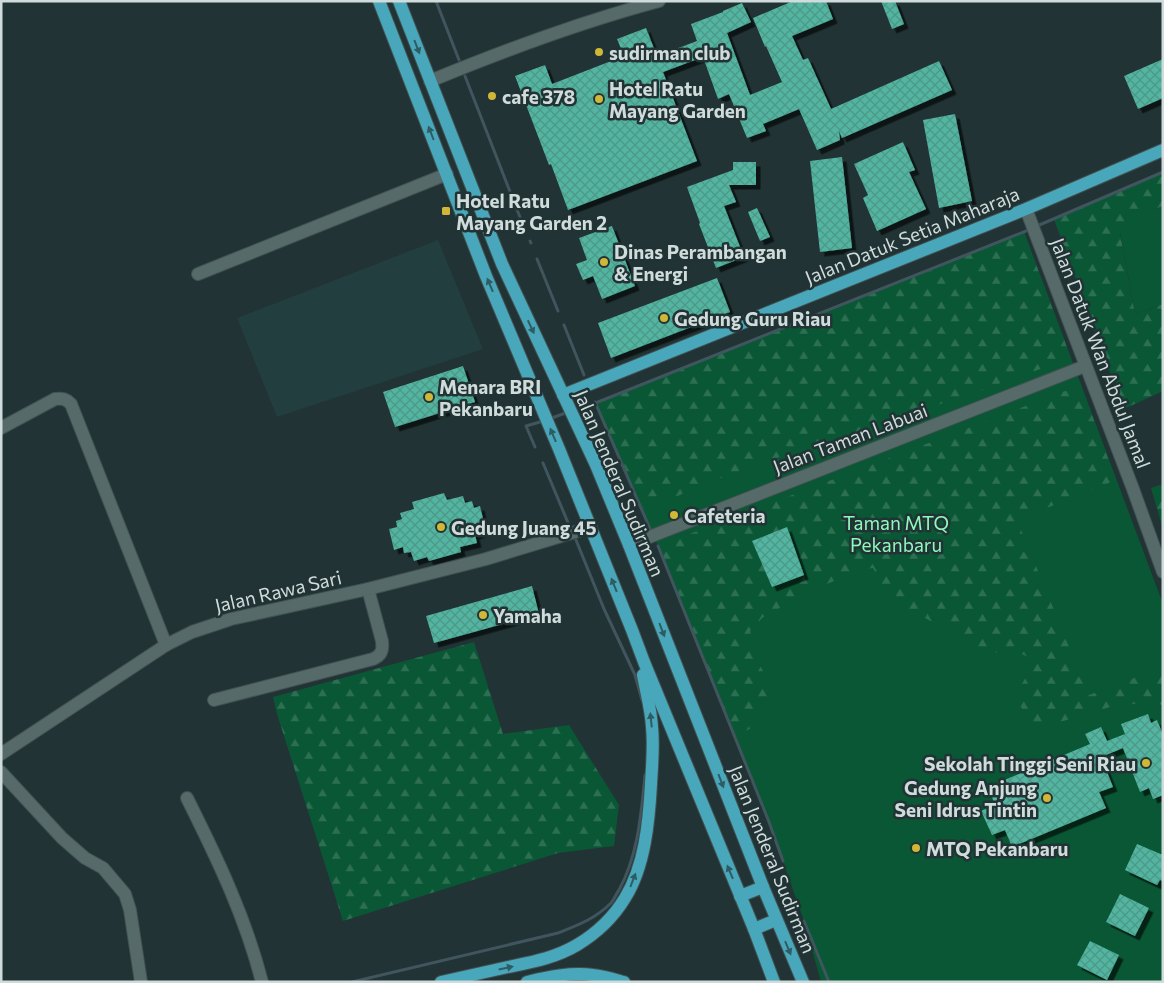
<svg xmlns="http://www.w3.org/2000/svg" width="1164" height="983" viewBox="0 0 1164 983" font-family="Commissioner,sans-serif">
<style>
.built{fill:#223e3f}
.green{fill:#0a5735}
.forest{fill:url(#forest-firs)}
.lines{fill:none;stroke-linecap:round;stroke-linejoin:round}
.stream{stroke:#40555e;stroke-width:3}
.building{fill:url(#building-cross-hatch);filter:url(#shadow)}
.street-casing{stroke:#415151;stroke-width:14}
.secondary-casing{stroke:#415151;stroke-width:14}
.primary-casing{stroke:#415151;stroke-width:14}
.street{stroke:#566a6a;stroke-width:12}
.secondary{stroke:#566a6a;stroke-width:12}
.primary{stroke:#48a7ba;stroke-width:12}
.oneway{fill:#2f5c63}
.poi-dot{fill:#cfb837;stroke:#213334;stroke-width:2}
.labels{text-anchor:middle;dominant-baseline:central;stroke-width:5;stroke-linejoin:round;paint-order:stroke}
.poi-label{font-size:19px;font-weight:bold;fill:#d0dbdb;stroke:#213334;text-anchor:start}
.street-label{font-size:19px;fill:#d0dbdb;stroke:#213334}
.park-label{font-size:19px;fill:#8ff8bc;stroke:#213334}
</style>
<defs>
<pattern id="forest-firs" width="22" height="20" patternUnits="userSpaceOnUse" patternTransform="scale(1.25)"><rect width="22" height="20" fill="#0a5735"/><path d="M5 1l3.5 6h-7zM16 11l3.5 6h-7z" fill="#2d6f52"/></pattern>
<pattern id="building-cross-hatch" width="8" height="8" patternUnits="userSpaceOnUse" patternTransform="scale(1.25)"><rect width="8" height="8" fill="#52b5a0"/><path d="M0 0l8 8M0 8l8-8" fill="none" stroke="#4d9888"/></pattern>
<filter id="shadow"><feDropShadow dx="4.5" dy="4.5" stdDeviation="0" flood-color="#0009"/></filter>
</defs>
<rect width="100%" height="100%" fill="#213334"/>
<!-- built -->
<path class="built" d="M438,240L483,349L277,417L237,318Z"/>
<!-- green -->
<g class="green">
<path d="M1163,206V304L1135,314L1120,232L1155,209Z"/>
<path d="M1024,232L1163,604V982H821L804,921L769,822L660,550L639,505L595,402Z"/>
</g>
<!-- forest -->
<g class="forest">
<path d="M1163,172V206L1155,209L1120,233L1135,314L1163,304V391L1124,409L1092,326L1054,219Z"/>
<path d="M1024,232L1071,358L974,393L767,461L694,488L643,513L595,402Z"/>
<path d="M1081,385L1116,480L1017,520L1089,695L1163,667V705L1154,703L1117,705L1030,731L1019,701L1022,684L1035,660L1019,653H998L976,648L958,636L894,601L882,586L873,568L859,570L800,596L762,618L750,631L758,661L772,690L764,710L754,727L734,736L658,546Z"/>
<path d="M1163,484V529L1151,488Z"/>
<path d="M474,642L503,734L569,725L619,805L614,846L558,853L343,921L277,714L273,697Z"/>
</g>
<g class="lines">
<!-- stream -->
<g class="stream">
<path d="M436,1L459,60"/>
<path d="M465,76L523,225"/>
<path d="M1037,226L1163,172"/>
<path d="M530,241L531,243"/>
<path d="M537,259L558,311"/>
<path d="M564,325L584,375"/>
<path d="M595,402L651,531"/>
<path d="M588,406L1031,229"/>
<path d="M552,418L568,412"/>
<path d="M535,447L526,426L540,422"/>
<path d="M543,463L569,525"/>
<path d="M576,540L604,609L635,675L642,700"/>
<path d="M658,546L769,822L783,861"/>
<path d="M804,921L829,982"/>
<path d="M352,982L558,933C578,925 595,919 611,903C614,900 616,894 619,890C638,855 641,815 645,775"/>
</g>
</g>
<!-- building -->
<g class="building">
<path d="M793,1H826L833,19L792,36L803,60L808,58L831,109L939,61L952,90L842,138L839,131L840,140L817,150L799,109L763,124L766,131L747,138L729,94L718,99L703,57L663,72L697,161L568,210L551,164L549,165L515,76L545,65L552,84L624,56L617,39L646,28L657,56L697,41L691,24L723,12V11L742,3L751,22L727,33L750,95L782,82L766,46L765,47L753,18Z"/>
<path d="M881,1H895L904,24L892,29Z"/>
<path d="M1163,59V98L1138,109L1124,76Z"/>
<path d="M955,114L972,201L939,208L923,120Z"/>
<path d="M903,142L915,170L909,172L926,209L877,231L863,198L868,195L854,164Z"/>
<path d="M842,157L852,248L820,252L810,161Z"/>
<path d="M733,162H756V185H729L736,202L724,206L744,257L716,268L699,224L700,223L687,187L733,170Z"/>
<path d="M757,208L770,237L760,241L748,212Z"/>
<path d="M612,226L635,286L602,299L593,276L583,280L576,264L587,260L579,238Z"/>
<path d="M717,278L730,312L611,358L598,323Z"/>
<path d="M463,366L475,402L395,427L383,392Z"/>
<path d="M444,493L447,500L463,496L465,503L472,501L474,508L480,506L485,527L480,529L481,533L475,535L477,543L460,547L461,552L429,561L427,557L414,561L411,552L404,553L403,547L394,550L389,529L397,527L396,521L402,519L400,513L414,509L412,502Z"/>
<path d="M787,527L804,575L772,587L752,541Z"/>
<path d="M532,586L539,614L434,643L426,616Z"/>
<path d="M1148,714L1151,723L1157,720L1163,735V795L1153,799L1149,788L1140,792L1123,748L1101,757L1113,787L1099,792L1106,808L1012,847L1005,830L992,835L981,811L995,805L988,787L1090,744L1085,734L1101,727L1107,741L1125,734L1121,724Z"/>
<path d="M1137,844L1163,855V881L1160,880L1157,885L1125,870Z"/>
<path d="M1120,894L1149,908L1135,936L1106,922Z"/>
<path d="M1090,941L1119,955L1107,980L1077,965Z"/>
</g>
<g class="lines">
<!-- street casing -->
<g class="street-casing">
<g id="street">
<path d="M430,81C505,50 581,22 659,1"/>
<path d="M198,274L447,174"/>
<path d="M1,428L55,399C63,398 66,399 71,404L166,645"/>
<path d="M629,545L1085,366"/>
<path d="M214,700L373,659C382,655 383,650 382,641L368,589"/>
<path d="M1,754L166,645L192,632L231,619L368,589L486,559L591,527"/>
<path d="M1,772L62,838L85,858L103,868L125,894L130,910L141,982"/>
<path d="M187,798C217,858 245,916 262,982"/>
</g>
</g>
<!-- secondary casing -->
<g class="secondary-casing">
<path id="secondary" d="M1026,209L1133,489L1163,572"/>
</g>
<!-- primary casing -->
<g class="primary-casing">
<g id="primary">
<path d="M379,1L486,276L559,449L632,630L644,662L754,929L774,982"/>
<path d="M399,1L502,264L596,465L629,545L763,887L803,982"/>
<path d="M563,395L1026,209L1163,150"/>
<path d="M740,896L763,887"/>
<path d="M754,929L776,920"/>
<path d="M441,982C463,977 486,972 508,967C532,962 555,958 577,945C597,933 613,918 625,898C645,866 649,821 651,784C652,765 654,746 652,727C651,709 646,692 643,675"/>
<path d="M527,982C548,977 571,972 593,975C603,976 613,979 624,982"/>
</g>
</g>
<!-- street -->
<use href="#street" class="street"/>
<!-- secondary -->
<use href="#secondary" class="secondary"/>
<!-- primary -->
<use href="#primary" class="primary"/>
</g>
<!-- one-way arrows -->
<defs><path id="oneway-solid" d="M-6-.8H1V-3.2L6.5 0L1 3.2V.8H-6Z" transform="scale(1.25)"/></defs>
<g class="oneway">
<use href="#oneway-solid" transform="translate(417 47) rotate(69)"/>
<use href="#oneway-solid" transform="translate(431 133) rotate(-111)"/>
<use href="#oneway-solid" transform="translate(490 285) rotate(-113)"/>
<use href="#oneway-solid" transform="translate(531 327) rotate(65)"/>
<use href="#oneway-solid" transform="translate(553 435) rotate(-113)"/>
<use href="#oneway-solid" transform="translate(614 585) rotate(-112)"/>
<use href="#oneway-solid" transform="translate(662 630) rotate(69)"/>
<use href="#oneway-solid" transform="translate(651 720) rotate(-96)"/>
<use href="#oneway-solid" transform="translate(721 781) rotate(69)"/>
<use href="#oneway-solid" transform="translate(730 872) rotate(-113)"/>
<use href="#oneway-solid" transform="translate(633 880) rotate(-69)"/>
<use href="#oneway-solid" transform="translate(788 948) rotate(67)"/>
<use href="#oneway-solid" transform="translate(506 968) rotate(-12)"/>
</g>
<!-- markers -->
<g class="poi-dot">
<circle cx="599" cy="52" r="5"/>
<circle cx="492" cy="96" r="5"/>
<circle cx="599" cy="99" r="5"/>
<rect x="441" y="206" width="10" height="10" rx="2.5"/>
<circle cx="604" cy="262" r="5"/>
<circle cx="664" cy="318" r="5"/>
<circle cx="429" cy="397" r="5"/>
<circle cx="674" cy="515" r="5"/>
<circle cx="441" cy="527" r="5"/>
<circle cx="483" cy="615" r="5"/>
<circle cx="1146" cy="763" r="5"/>
<circle cx="1047" cy="798" r="5"/>
<circle cx="916" cy="848" r="5"/>
</g>
<g class="labels">
<!-- poi labels -->
<g class="poi-label">
<text x="609" y="52">sudirman club</text>
<text x="609" y="88">Hotel Ratu<tspan x="609" dy="22">Mayang Garden</tspan></text>
<text x="502" y="96">cafe 378</text>
<text x="456" y="200">Hotel Ratu<tspan x="456" dy="22">Mayang Garden 2</tspan></text>
<text x="614" y="251">Dinas Perambangan<tspan x="614" dy="22">&amp; Energi</tspan></text>
<text x="674" y="318">Gedung Guru Riau</text>
<text x="439" y="386">Menara BRI<tspan x="439" dy="22">Pekanbaru</tspan></text>
<text x="684" y="515">Cafeteria</text>
<text x="451" y="527">Gedung Juang 45</text>
<text x="493" y="615">Yamaha</text>
<text x="1136" y="763" text-anchor="end">Sekolah Tinggi Seni Riau</text>
<text x="1037" y="787" text-anchor="end">Gedung Anjung<tspan x="1037" dy="22">Seni Idrus Tintin</tspan></text>
<text x="926" y="848">MTQ Pekanbaru</text>
</g>
<!-- street labels -->
<g class="street-label">
<text transform="translate(912 235) rotate(-22)">Jalan Datuk Setia Maharaja</text>
<text transform="translate(1101 353) rotate(69)">Jalan Datuk Wan Abdul Jamal</text>
<text transform="translate(850 438) rotate(-21)">Jalan Taman Labuai</text>
<text transform="translate(620 483) rotate(67)">Jalan Jenderal Sudirman</text>
<text transform="translate(278 591) rotate(-13)">Jalan Rawa Sari</text>
<text transform="translate(773 859) rotate(68)">Jalan Jenderal Sudirman</text>
</g>
<!-- park labels -->
<g class="park-label">
<text x="896" y="522">Taman MTQ<tspan x="896" dy="22">Pekanbaru</tspan></text>
</g>
</g>
<!-- border -->
<rect width="1164" height="983" fill="none" stroke="#d0dbdb" stroke-width="5"/>
</svg>
